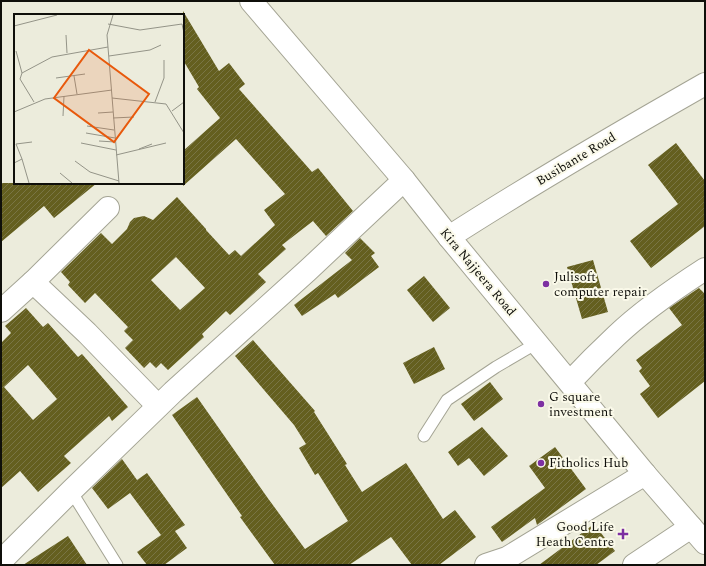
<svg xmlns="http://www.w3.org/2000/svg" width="706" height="566" viewBox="0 0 706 566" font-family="Spectral,serif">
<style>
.building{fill:url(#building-hatch);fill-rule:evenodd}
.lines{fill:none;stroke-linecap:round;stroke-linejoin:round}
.lane-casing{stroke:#a4a494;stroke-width:13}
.street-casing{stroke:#a4a494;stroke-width:24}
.secondary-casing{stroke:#a4a494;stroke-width:24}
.lane{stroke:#fff;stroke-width:11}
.street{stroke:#fff;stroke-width:22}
.secondary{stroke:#fff;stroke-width:22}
.poi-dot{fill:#7d30a2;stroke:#faf9e9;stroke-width:1.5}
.labels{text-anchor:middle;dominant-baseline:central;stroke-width:4;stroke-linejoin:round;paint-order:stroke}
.street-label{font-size:13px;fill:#0f0f0a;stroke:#faf9e9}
.poi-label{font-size:13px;fill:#0f0f0a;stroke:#faf9e9;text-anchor:start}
.inset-road{fill:none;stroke:#949488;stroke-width:1}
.view{fill:#e8590c;fill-opacity:0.15;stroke:#e8590c;stroke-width:2}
.inset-edge{fill:none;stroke:#0f0f0a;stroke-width:2}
</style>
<defs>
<pattern id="building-hatch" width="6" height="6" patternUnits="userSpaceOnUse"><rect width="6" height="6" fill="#645f1f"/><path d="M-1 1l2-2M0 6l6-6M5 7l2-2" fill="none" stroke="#797545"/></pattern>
</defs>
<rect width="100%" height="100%" fill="#ececdc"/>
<!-- building -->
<g class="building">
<path d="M183,11L219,71L229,63L245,84L239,89L312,172L318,168L353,211L326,236L313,221L282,245L286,249L258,274L266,282L230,315L226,311L202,334L204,337L168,370L161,363L156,368L150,362L144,368L125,348L133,340L124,331L128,327L95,293L85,303L68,285L70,282L61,272L101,233L112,244L127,229L130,222L134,218L144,216L153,220L177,197L206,229V230L229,255L235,250L241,256L275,225L264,210L285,194L236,139L183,186V151L220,118L197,89L199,87L183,60ZM176,257L205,288L180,310L151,280Z"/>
<path d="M676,143L705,181V226L651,268L630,241L678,204L648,165Z"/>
<path d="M1,183H97L54,218L44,206L1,242Z"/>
<path d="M360,238L375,253L371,256L379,267L338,298L335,294L302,316L294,305L352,260L345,253Z"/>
<path d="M593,260L608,312L582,319L567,267Z"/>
<path d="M424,276L450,308L433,322L407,290Z"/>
<path d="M699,288L705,294V381L658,418L640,394L650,386L639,371L642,368L636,360L682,325L669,308Z"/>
<path d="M26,308L43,327L48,323L78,357L82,354L128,407L112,421L109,416L64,456L71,463L38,492L20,471L1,488V343L11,333L5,326ZM28,365L57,399L33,420L4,387Z"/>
<path d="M253,340L315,411L314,412L347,464L345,465L362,492L406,463L443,519L455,510L476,537L439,565H412L391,537L349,565H275L240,517L242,516L172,415L197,397L267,497L305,549L348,521L318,473L315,475L299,448L306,444L294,425L235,356Z"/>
<path d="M434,347L445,369L414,384L403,363Z"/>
<path d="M490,382L503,399L474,421L461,404Z"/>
<path d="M482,427L508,456L484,476L469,458L458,466L448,452Z"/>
<path d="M555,447L586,489L537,525L535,518L502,542L491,527L545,488L529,466Z"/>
<path d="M122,459L137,480L147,473L185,525L175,531L187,548L164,565H147L137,552L161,535L130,493L108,509L92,488Z"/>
<path d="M594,524L615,551L596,565H539Z"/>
<path d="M68,536L87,565H23Z"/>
</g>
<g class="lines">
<!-- lane casing -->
<g class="lane-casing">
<g id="lane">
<path d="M424,436L447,400L496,367L537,343"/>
<path d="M71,491L117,565"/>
</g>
</g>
<!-- street casing -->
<g class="street-casing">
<g id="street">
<path d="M449,237C533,183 619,133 705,84"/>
<path d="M33,282L87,333L158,406"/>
<path d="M1,311L33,282L108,208"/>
<path d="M570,382C585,366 600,351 616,336C643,310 674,289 705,269"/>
<path d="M1,561L71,491L173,392L307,271L404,180"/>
<path d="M486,565L507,558L645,474"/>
<path d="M634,565L691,527"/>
</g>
</g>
<!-- secondary casing -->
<g class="secondary-casing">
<path id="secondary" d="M251,1L404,180L449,237L645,474L705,543"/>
</g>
<!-- lane -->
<use href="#lane" class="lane"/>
<!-- street -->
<use href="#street" class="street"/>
<!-- secondary -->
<use href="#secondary" class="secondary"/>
</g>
<!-- markers -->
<g class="poi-dot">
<circle cx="546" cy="284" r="4"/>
<circle cx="541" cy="404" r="4"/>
<circle cx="541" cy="463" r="4"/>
<path d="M621 528h4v4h4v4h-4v4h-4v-4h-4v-4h4z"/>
</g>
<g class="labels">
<!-- street labels -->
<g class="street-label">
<text transform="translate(576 159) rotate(-31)">Busibante Road</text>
<text transform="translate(478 272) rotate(50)">Kira Najjeera Road</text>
</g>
<!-- poi labels -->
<g class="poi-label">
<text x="554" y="277">Julisoft<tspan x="554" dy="15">computer repair</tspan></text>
<text x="549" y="397">G square<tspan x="549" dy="15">investment</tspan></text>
<text x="549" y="463">Fitholics Hub</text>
<text x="614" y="527" text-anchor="end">Good Life<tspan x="614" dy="15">Heath Centre</tspan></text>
</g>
</g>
<!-- overview -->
<g transform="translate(14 14)">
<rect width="170" height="170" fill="#ececdc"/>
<path class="inset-road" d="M99,1L93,21L105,169M94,10L126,16L168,10L170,19M0,12L43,1M52,21L53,39M2,37L8,59M95,42L136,36L147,31M60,62L63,80M42,64L71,60M98,84L152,90L170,119M20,88L6,65L8,59L38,43L94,33M141,88L150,64V46M158,97L170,88M0,98L31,85L98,76M84,99L99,98M49,102L50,82M99,104L120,103M73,112L100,116M72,119L101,124M85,127L101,128M67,129L102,136M2,130L18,128M125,135L138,130M102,141L152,129M8,145L15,169M61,147L76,158L105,167M0,149L8,145L2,130M46,159L58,169"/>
<path class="view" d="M75,36L135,80L100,128L40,84Z"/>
<rect width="170" height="170" class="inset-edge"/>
</g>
<!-- border -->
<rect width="706" height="566" fill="none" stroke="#0f0f0a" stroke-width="4"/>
</svg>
